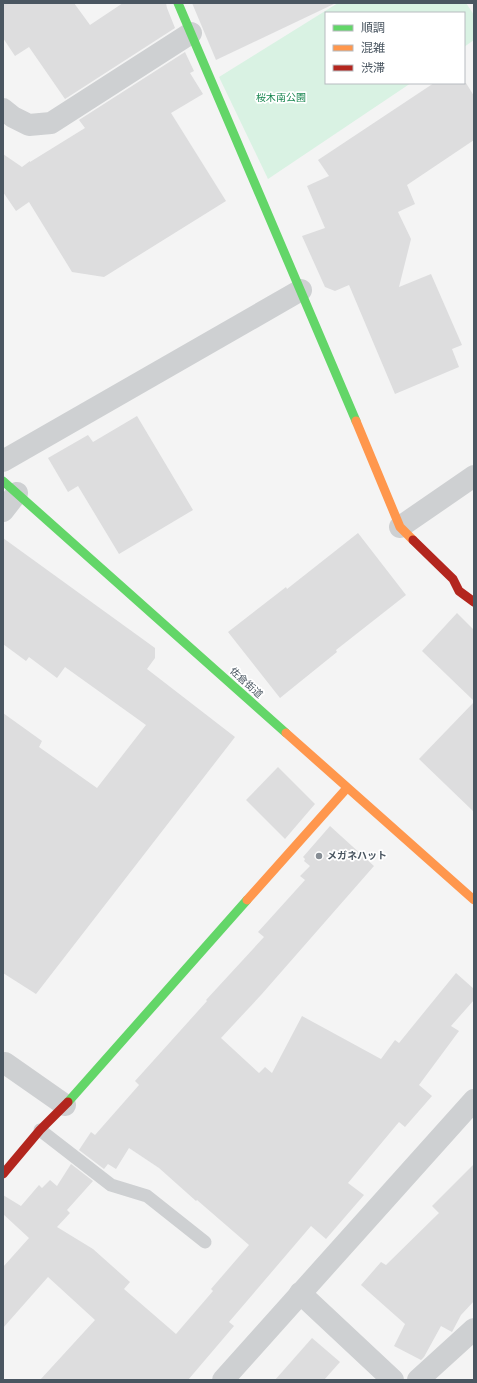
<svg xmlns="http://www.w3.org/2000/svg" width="477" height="1383" viewBox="0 0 477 1383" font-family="'Source Sans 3','Noto Sans JP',sans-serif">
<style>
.green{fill:#d9f2e3}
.building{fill:#ddddde}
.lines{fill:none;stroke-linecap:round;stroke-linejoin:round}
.lane{stroke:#ced0d2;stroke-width:13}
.street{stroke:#ced0d2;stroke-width:22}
.fast{stroke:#63d668;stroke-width:9}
.slow{stroke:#ff974d;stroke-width:9}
.jam{stroke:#b3261e;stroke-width:9}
.poi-dot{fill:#868d94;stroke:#fff;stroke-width:1.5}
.labels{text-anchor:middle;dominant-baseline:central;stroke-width:3.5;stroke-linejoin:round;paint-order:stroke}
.park-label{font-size:10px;fill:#17864f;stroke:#fff}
.street-label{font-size:10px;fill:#4a5661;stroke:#fff}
.poi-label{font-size:10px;font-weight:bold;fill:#4a5661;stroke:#fff;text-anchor:start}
</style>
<rect width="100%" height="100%" fill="#f4f4f4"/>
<!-- green -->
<path class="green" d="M338,3H466L474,15V40L464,47V13H326V83H411L268,179L219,77Z"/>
<!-- building -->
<g class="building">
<path d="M3,3H74L90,25L123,3H166L167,8L175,28L65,99L29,47L15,56L3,38Z"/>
<path d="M192,3H336L216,60Z"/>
<path d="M185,52L194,71L190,73L203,94L171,113L226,201L104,277L72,272L29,202L16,211L3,192V154L22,167L30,161V162L85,128L79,120Z"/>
<path d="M434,83H466L474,96V140L407,185L415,204L398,212L411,239L399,287L431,274L462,345L452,349L459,367L395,394L349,285L335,291L325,287L302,236L325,228L307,186L329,176L318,160Z"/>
<path d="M137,416L193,510L119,554L78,486L68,492L48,458L88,435L93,442Z"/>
<path d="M358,533L406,595L336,650L337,652L280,698L228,632L286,587L287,589Z"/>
<path d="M3,538L155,648V658L147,669L235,737L36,994L3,973V713L42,741L39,747L97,788L146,725L65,667L57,678L29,657L26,661L3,644Z"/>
<path d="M457,613L474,630V701L422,651Z"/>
<path d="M474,702V812L419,759Z"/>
<path d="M278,767L315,804L285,839L246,800Z"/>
<path d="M330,826L374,866L261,995L221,1038L259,1073L265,1067L272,1073L302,1016L381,1059L395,1040L399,1043L456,973L474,989V1000L451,1026L459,1031L419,1085L432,1096L405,1127L399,1122L348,1183L364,1195L326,1239L311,1226L229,1322L234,1326L188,1380H40L95,1320L48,1277L3,1328V1267L29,1238L3,1214V1195L21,1206L39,1185L42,1188L50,1180L57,1186L71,1164L93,1181L67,1210L70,1213L57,1227L93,1249L130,1282L124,1289L176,1334L213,1291L211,1289L249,1245L197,1200L196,1201L159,1168L129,1148L116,1169L108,1164L104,1169L79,1150L91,1132L95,1135L139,1085L135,1081L207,1001L206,1000L264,937L258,932L305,880L300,876L310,866L304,861L305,859L303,857Z"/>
<path d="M474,1164V1301L461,1315L452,1332L441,1326L424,1357L421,1360L394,1346L405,1324L361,1285L381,1262L386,1265L439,1213L432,1206Z"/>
<path d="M312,1338L340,1362L324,1380H275Z"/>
</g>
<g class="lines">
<!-- lane -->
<path class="lane" d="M40,1130L111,1185L147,1196L205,1242"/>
<!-- street -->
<g class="street">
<path d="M3,109L13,117L29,125L51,123L191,33"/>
<path d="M3,461L301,290"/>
<path d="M3,511L17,493"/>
<path d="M400,527L474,476"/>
<path d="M5,1063L65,1105"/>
<path d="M300,1293L393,1380"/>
<path d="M223,1380L474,1100"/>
<path d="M418,1380L474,1329"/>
</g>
<!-- fast -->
<g class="fast">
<path d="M178,3L356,421"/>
<path d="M3,481L286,733"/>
<path d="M68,1102L247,900"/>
</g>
<!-- slow -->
<g class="slow">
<path d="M356,421L400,527L413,540"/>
<path d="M286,733L474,900"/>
<path d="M247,900L347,788"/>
</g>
<!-- jam -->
<g class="jam">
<path d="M413,540L453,579L459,591L474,602"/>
<path d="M3,1174L40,1130L68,1102"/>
</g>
</g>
<!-- markers -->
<circle class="poi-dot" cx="319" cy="856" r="4"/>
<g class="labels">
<!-- park labels -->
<g class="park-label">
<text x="281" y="98">桜木南公園</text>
</g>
<!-- street labels -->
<g class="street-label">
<text transform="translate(246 683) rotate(42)">佐倉街道</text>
</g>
<!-- poi labels -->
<g class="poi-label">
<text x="327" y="856">メガネハット</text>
</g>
</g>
<!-- border -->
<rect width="477" height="1383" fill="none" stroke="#4a5661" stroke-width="8"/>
<!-- legend -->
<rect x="325" y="12" width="140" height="72" fill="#ffffff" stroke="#b7bbc0"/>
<rect x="333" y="25" width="20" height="6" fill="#63d668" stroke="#b7bbc0"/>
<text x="361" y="32" font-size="12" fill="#4a5661">順調</text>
<rect x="333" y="45" width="20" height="6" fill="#ff974d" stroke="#b7bbc0"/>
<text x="361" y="52" font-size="12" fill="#4a5661">混雑</text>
<rect x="333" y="65" width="20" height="6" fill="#b3261e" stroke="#b7bbc0"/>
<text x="361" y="72" font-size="12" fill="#4a5661">渋滞</text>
</svg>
